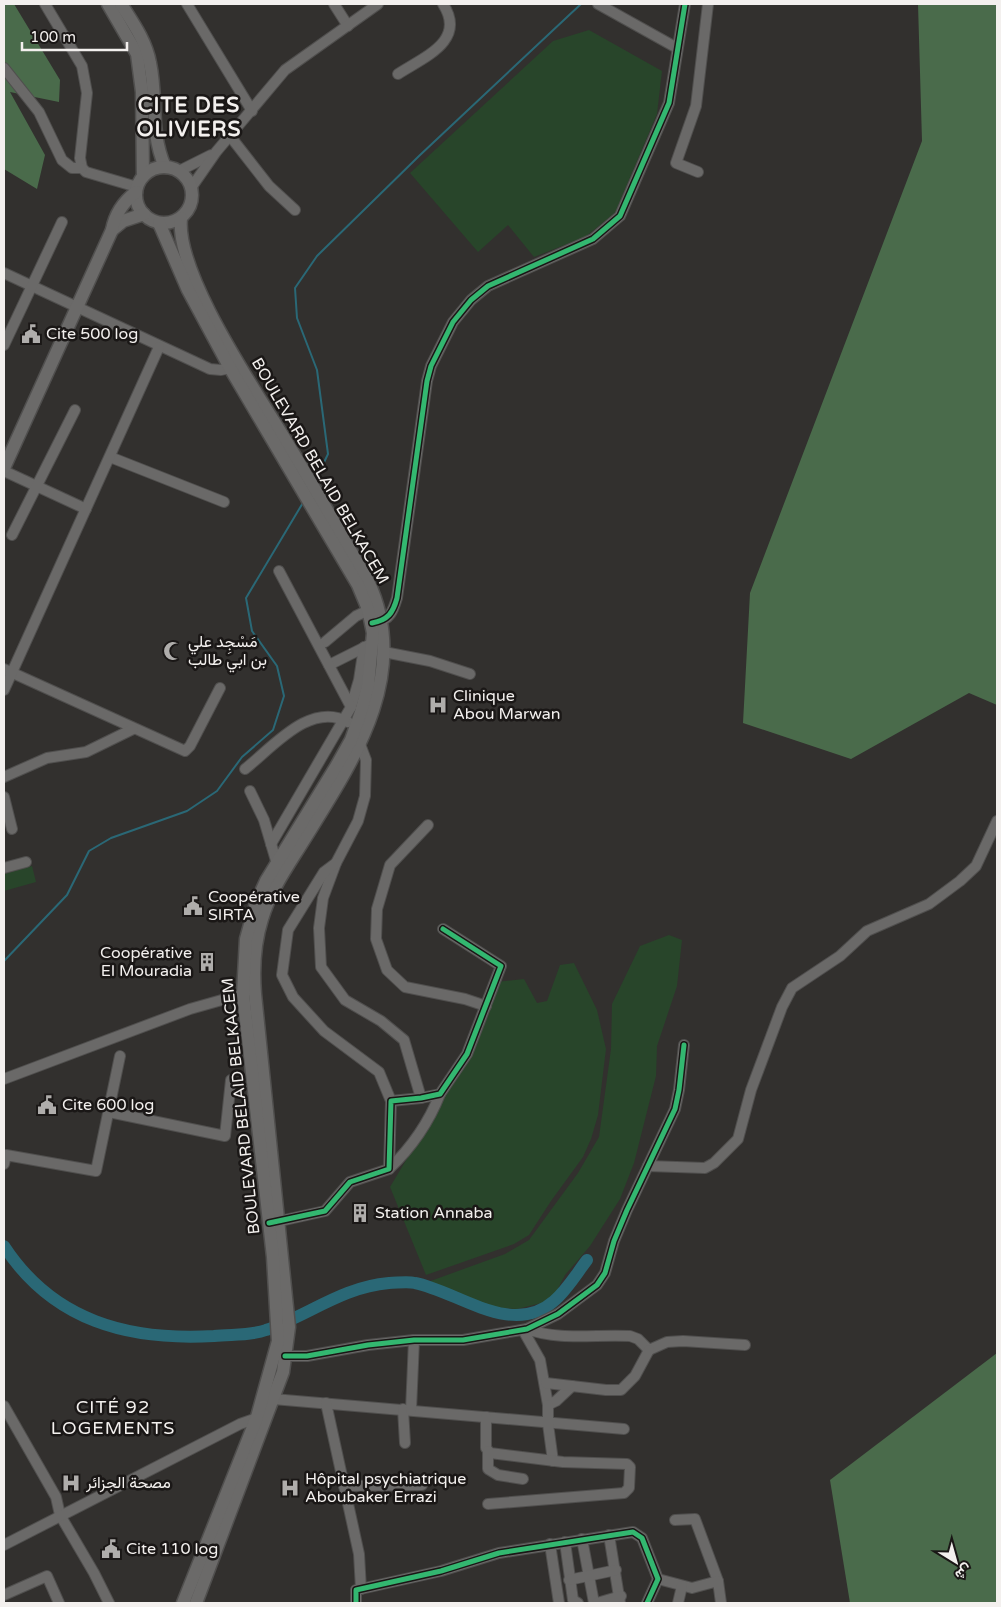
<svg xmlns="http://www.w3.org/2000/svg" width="1001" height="1607" viewBox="0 0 1001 1607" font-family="'Varela Round',Vazirmatn,sans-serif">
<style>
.green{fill:#28452a}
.forest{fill:#4a6b4b}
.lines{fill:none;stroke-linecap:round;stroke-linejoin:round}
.stream{stroke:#2a6876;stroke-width:2}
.river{stroke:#2a6876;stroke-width:12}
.minor-casing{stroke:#504f4e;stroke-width:12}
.major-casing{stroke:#504f4e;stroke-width:15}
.minor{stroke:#6a6968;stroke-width:10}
.major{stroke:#6b6a69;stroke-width:12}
.cycleway-casing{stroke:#1a1716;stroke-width:8}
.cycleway{stroke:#33b770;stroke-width:5}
.labels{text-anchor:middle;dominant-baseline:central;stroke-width:5;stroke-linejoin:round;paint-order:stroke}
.poi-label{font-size:16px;fill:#f3f0ee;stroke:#1a1716;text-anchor:start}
.street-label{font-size:16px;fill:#f3f0ee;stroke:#1a1716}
.neighbourhood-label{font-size:18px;letter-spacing:1px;fill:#f3f0ee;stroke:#1a1716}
.district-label{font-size:21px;font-weight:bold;letter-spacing:1px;fill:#f3f0ee;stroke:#1a1716}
</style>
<rect width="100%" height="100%" fill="#32302e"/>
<!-- green -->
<g class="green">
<path d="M589,30L662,71L657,114L615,213L585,237L534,257L508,225L478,252L410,173L553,41Z"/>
<path d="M32,866L36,882L4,891V874Z"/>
<path d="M669,935L682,940L677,986L657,1046L656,1076L634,1163L620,1199L590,1246L565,1275L554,1296L545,1302L517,1309L486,1307L425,1283L505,1254L529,1240L578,1173L599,1137L611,1049L612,1004L640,946Z"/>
<path d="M574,963L597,1010L606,1049L598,1115L591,1139L583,1157L551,1201L529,1235L514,1244L426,1275L390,1187L472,1050L496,982L524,979L537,1003L547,1001L560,965Z"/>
</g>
<!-- forest -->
<g class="forest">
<path d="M4,4H14L60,80L59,102L10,92L45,155L37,189L4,169Z"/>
<path d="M918,4H997V705L969,693L851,759L743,723L750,593L922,141Z"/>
<path d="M997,1353V1603H850L830,1480Z"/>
</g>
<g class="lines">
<!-- stream -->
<g class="stream">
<path d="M316,479L328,454L317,370L297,318L295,288L317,256L419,156L581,4"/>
<path d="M4,961L67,895L89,851L111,838L187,811L217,791L242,757L273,730L284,696L277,666L252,631L246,598L304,501"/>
</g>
<!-- river -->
<path class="river" d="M4,1246C53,1321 128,1341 214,1336C231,1334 250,1336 266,1330C309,1315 342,1287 389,1283C397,1283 407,1281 415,1283C457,1291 512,1338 554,1301C567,1290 577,1273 587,1260"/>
<!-- minor casing -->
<g class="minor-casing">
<g id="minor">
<path d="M45,4L82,66L87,93L80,158L82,168L86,172L137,187"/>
<path d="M187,4L252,111"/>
<path d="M334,4L348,26"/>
<path d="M598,4L677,48"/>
<path d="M4,68L39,112L62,160L72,168H82"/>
<path d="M398,74C424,57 467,41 443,4"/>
<path d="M230,136L269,186L295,210"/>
<path d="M179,171L211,155"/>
<path d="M698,172L676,163L696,106L708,4"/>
<path d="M191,188L216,152L285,70L378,4"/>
<path d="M4,273L210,369L221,370L230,368"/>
<path d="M4,345L62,222"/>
<path d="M110,457L224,502"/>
<path d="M4,471L86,509"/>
<path d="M12,535L75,410"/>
<path d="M376,622C390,620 393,611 397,598L427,381L431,366L453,322L471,300L488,286L593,239L620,216L669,103L685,4"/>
<path d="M325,642L356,616L375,607"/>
<path d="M384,652L430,661L470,674"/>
<path d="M329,665L369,645"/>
<path d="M4,669L185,751L190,746L220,688"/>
<path d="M4,690L159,347"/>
<path d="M351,707L359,680L364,647"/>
<path d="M360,744L366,760L365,796L358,821L336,863L323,898L319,928L321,967L345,1000L381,1021L404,1040L421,1098"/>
<path d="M245,769C273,747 310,701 348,722"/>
<path d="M4,777L47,758L86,752L133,729"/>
<path d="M250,791L264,820L277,864"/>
<path d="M4,797L12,829"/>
<path d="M428,825L390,865L377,909L376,939L387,970L405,987L465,999L486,1006"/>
<path d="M271,844L351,707L279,571"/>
<path d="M336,863L324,872L288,930L282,975L293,997L324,1031L379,1072L391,1101"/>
<path d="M4,868L26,862"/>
<path d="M4,1079L190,1009L243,994"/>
<path d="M109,1112L225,1136L231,1080"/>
<path d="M4,1164L6,1155L96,1171L120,1056"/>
<path d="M648,1166L705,1168L714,1163L738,1139L751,1090L782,1007L792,988L840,956L867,931L929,904L960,881L976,866L997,821"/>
<path d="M389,1169C411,1148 429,1122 440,1094"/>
<path d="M271,1223L325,1211L350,1182L389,1169L391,1101L421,1098L440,1094L467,1054L501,966L443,929"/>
<path d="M527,1329C559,1341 596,1334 630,1336L638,1339L649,1350L667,1342L683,1341L745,1345"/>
<path d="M523,1330L540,1360L548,1405L556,1401L572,1386"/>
<path d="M285,1356H307L368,1345L414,1340H463L527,1329L558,1314L597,1285L605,1273L614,1241L627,1210L675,1109L679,1090L684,1045"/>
<path d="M546,1383L606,1390H621L635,1376L649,1350"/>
<path d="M273,1399L624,1429"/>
<path d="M326,1403L359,1554L361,1589"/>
<path d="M548,1405V1424L553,1461"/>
<path d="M4,1406L56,1497L60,1515L94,1573L109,1603"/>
<path d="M403,1409L405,1443"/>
<path d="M411,1410L414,1340"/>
<path d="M486,1417V1448L490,1453L563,1462L627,1464L630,1467L629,1488L624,1493L488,1504"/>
<path d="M488,1451V1469L498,1475L523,1479"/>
<path d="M344,1486L422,1485"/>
<path d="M675,1520L695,1519L718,1581"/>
<path d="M609,1535L620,1603"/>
<path d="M582,1539L594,1603"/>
<path d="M565,1542L573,1600L578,1603"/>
<path d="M550,1544L559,1603"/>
<path d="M4,1545L240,1424L260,1417"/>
<path d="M658,1579L692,1588L718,1581L721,1603"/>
<path d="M569,1580L616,1570"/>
<path d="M4,1595L47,1576L59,1603"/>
<path d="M356,1603V1590L441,1571L499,1553L633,1532L642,1538L658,1579L647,1603"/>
<path d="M597,1603L621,1596"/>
<path d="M678,1603L682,1586"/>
</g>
</g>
<!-- major casing -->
<g class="major-casing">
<g id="major">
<path d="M108,4L137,54L142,92L143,176"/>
<path d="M121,4C133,23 146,41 150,63C158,100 149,129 165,167"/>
<circle cx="164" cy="195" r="28"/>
<path d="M181,218C175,275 258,394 289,446C316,490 342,536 368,581C413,676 351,764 302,843C287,867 270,891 262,919C254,944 253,969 255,994L289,1327L283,1372L196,1603"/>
<path d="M159,223L188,290L230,368L358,585L368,609L373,633L368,686L361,712L351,740L337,765L266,881L256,903L246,939L243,994L273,1257L278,1341L257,1417L183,1603"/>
<path d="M112,230L123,221L144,214"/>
<path d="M4,468L112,230C115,214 123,202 136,192"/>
</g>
</g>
<!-- minor -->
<use href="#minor" class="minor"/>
<!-- major -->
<use href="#major" class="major"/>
<!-- cycleway casing -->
<g class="cycleway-casing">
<g id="cycleway">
<path d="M372,623C388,620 393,613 397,598L427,381L431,366L453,322L471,300L488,286L593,239L620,216L669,103L685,4"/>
<path d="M269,1223L325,1211L350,1182L389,1169L391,1101L421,1098L440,1094L467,1054L501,966L443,929"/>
<path d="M285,1356H307L368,1345L414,1340H463L527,1329L558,1314L597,1285L605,1273L614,1241L627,1210L675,1109L679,1090L684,1045"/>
<path d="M356,1603V1590L441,1571L499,1553L633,1532L642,1538L658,1579L647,1603"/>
</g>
</g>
<!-- cycleway -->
<use href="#cycleway" class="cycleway"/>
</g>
<!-- icons -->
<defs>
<g id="civic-bare" transform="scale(1.5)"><path d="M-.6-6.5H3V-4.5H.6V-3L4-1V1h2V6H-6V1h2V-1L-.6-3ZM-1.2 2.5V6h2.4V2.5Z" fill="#afadab" stroke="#1a1716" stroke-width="2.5" paint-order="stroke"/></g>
<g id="mosque-bare" transform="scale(1.5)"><path d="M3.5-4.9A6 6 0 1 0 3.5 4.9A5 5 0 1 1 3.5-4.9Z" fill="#afadab" stroke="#1a1716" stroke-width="2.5" paint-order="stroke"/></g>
<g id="hospital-bare" transform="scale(1.5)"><path d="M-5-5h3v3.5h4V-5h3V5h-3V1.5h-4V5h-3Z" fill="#afadab" stroke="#1a1716" stroke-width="2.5" paint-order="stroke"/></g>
<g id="building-bare" transform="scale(1.5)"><path d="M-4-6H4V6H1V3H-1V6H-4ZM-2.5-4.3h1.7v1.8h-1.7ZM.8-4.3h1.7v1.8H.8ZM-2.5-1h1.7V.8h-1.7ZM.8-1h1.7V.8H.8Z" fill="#afadab" stroke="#1a1716" stroke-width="2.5" paint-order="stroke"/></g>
</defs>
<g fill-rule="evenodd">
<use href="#civic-bare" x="31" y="334"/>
<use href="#mosque-bare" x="173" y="651"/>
<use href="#hospital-bare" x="438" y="705"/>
<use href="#civic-bare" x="193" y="906"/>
<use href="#building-bare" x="207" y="962"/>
<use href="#civic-bare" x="47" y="1105"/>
<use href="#building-bare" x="360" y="1213"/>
<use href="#hospital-bare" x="71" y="1483"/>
<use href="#hospital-bare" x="290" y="1488"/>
<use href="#civic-bare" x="111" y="1549"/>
</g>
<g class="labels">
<!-- poi labels -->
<g class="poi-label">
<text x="46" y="334">Cite 500 log</text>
<text x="188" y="642">مَسْجِد علي<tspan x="188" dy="18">بن ابي طالب</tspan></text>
<text x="453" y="696">Clinique<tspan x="453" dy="18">Abou Marwan</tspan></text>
<text x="208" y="897">Coopérative<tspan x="208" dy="18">SIRTA</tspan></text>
<text x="192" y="953" text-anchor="end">Coopérative<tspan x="192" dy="18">El Mouradia</tspan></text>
<text x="62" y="1105">Cite 600 log</text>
<text x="375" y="1213">Station Annaba</text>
<text x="305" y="1479">Hôpital psychiatrique<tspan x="305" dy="18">Aboubaker Errazi</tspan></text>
<text x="86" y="1483">مصحة الجزائر</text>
<text x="126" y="1549">Cite 110 log</text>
</g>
<!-- street labels -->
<g class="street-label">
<text transform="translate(320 471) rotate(60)">BOULEVARD BELAID BELKACEM</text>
<text transform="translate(241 1106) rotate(-96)">BOULEVARD BELAID BELKACEM</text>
</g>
<!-- neighbourhood labels -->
<g class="neighbourhood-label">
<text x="113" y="1407">CITÉ 92<tspan x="113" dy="21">LOGEMENTS</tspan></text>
</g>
<!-- district labels -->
<g class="district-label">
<text x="189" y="105">CITE DES<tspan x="189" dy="24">OLIVIERS</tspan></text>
</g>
</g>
<!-- border -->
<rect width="1001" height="1607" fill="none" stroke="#f3f0ee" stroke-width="10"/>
<!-- north arrow -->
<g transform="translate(956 1562) rotate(143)" stroke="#1a1716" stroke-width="4" paint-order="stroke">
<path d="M0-4L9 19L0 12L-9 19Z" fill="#f3f0ee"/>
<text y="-8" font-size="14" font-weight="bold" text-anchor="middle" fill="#f3f0ee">ش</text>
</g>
<!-- scale -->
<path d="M22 42v8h105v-8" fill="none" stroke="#f3f0ee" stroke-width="2.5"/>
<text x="30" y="42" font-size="15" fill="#f3f0ee" stroke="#1a1716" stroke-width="4" paint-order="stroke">100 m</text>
</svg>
